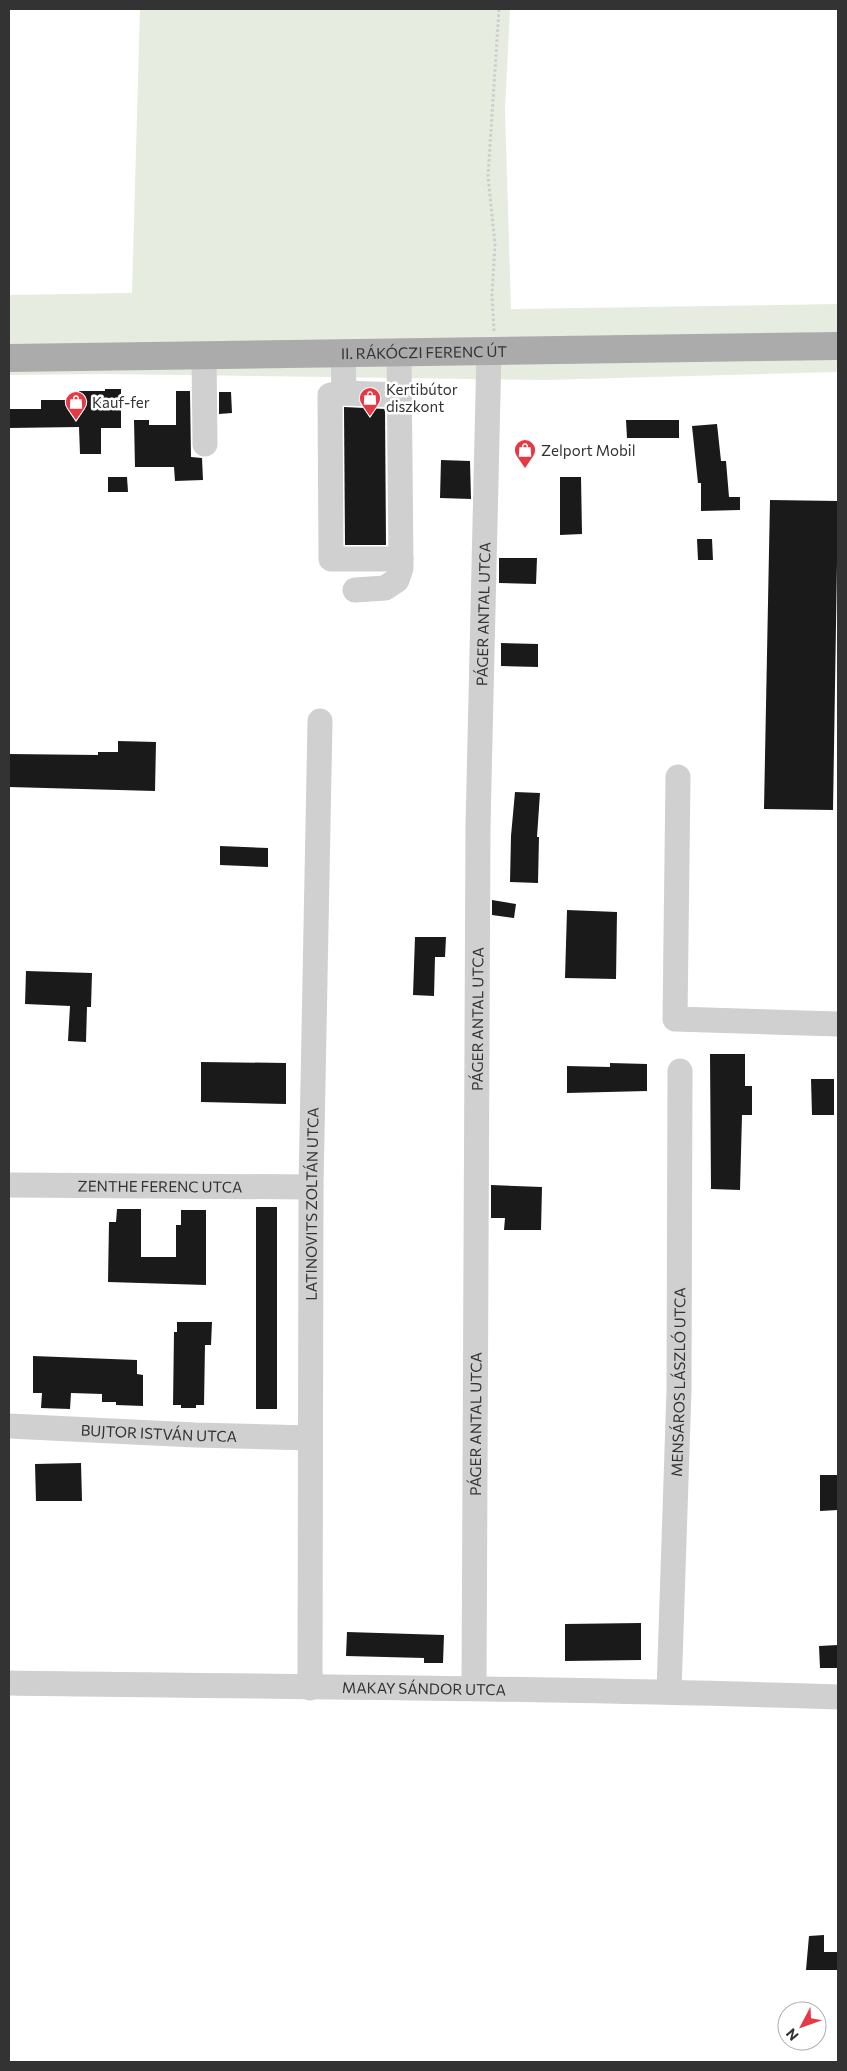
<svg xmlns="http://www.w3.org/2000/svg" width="847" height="2071" viewBox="0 0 847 2071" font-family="Commissioner,sans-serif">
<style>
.green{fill:#e6ecdf}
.building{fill:#1a1a1a}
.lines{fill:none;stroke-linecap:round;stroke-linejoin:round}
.path{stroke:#cdcdcd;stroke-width:3;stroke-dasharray:2.5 2.5;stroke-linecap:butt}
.minor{stroke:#d0d0d0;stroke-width:25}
.major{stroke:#ababab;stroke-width:28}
.labels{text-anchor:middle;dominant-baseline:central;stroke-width:5;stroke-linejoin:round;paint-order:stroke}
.street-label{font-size:15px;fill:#333;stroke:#fff}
.poi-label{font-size:15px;fill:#333;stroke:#fff;text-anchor:start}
</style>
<rect width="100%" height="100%" fill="#fff"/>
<!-- green -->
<path class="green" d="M140,9H510L505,109L511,309L838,304V372L545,380L104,374L9,375V295L132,293Z"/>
<!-- building -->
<g class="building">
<path d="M105,389H121V428H101V454H80L79,427L9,428V409H41V400H79V391H105Z"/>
<path d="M176,391H190L191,457L202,458L203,480L175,481L174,467H135L134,420H149V425H176Z"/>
<path d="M219,392H231L232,413L219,414Z"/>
<path d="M344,407L385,409L386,545H345Z"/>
<path d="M626,420H679V438H627Z"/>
<path d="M717,424L721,461H726L729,497H740V510L701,511V483H698L692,426Z"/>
<path d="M441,460L470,461L471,499L440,498Z"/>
<path d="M108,477H127L128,492H108Z"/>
<path d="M560,477H581L582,534L560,535Z"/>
<path d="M770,500L838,501L833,810L764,809Z"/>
<path d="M697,539H712L713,560H698Z"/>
<path d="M499,558H537L536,584L499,583Z"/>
<path d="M501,643L538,644V667L501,666Z"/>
<path d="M118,741L156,742L155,791L9,787V754L98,755V752H118Z"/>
<path d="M515,792L540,793L537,837H539L538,883L510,882L511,836Z"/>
<path d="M220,846L268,848V867L220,865Z"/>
<path d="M492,900L516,904L514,918L492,915Z"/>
<path d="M567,910L617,912L616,979L565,978Z"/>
<path d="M415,937H446L445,957H435L434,996L413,995Z"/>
<path d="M26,971L92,973L91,1007H87L86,1042L68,1041L70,1006L25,1004Z"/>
<path d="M710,1054H745V1086H752V1115H742L740,1190L711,1189Z"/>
<path d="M201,1062L286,1063V1104L201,1102Z"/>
<path d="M610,1063L647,1064V1091L567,1093V1066L610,1067Z"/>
<path d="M811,1079H834V1115H812Z"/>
<path d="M491,1185L542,1187L541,1230H504L505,1218H491Z"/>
<rect x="256" y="1207" width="21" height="202"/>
<path d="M117,1209H141V1257H176V1225H181V1210H206V1285L108,1282L109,1222H116Z"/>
<path d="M177,1322H212L211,1345H205L204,1405H196V1408H181V1405H173L174,1332H177Z"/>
<path d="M33,1356L137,1360V1374L143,1375V1406L116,1405V1402H102V1394L71,1393L70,1409L41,1408L42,1393H33Z"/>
<path d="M81,1463L82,1501H36L35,1464Z"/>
<path d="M820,1475H838V1510L820,1511Z"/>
<path d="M641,1623V1660L565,1661V1624Z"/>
<path d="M347,1632L444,1635L443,1663H424V1658L346,1656Z"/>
<path d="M838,1645V1668H820L819,1646Z"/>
<path d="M824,1935V1952H838V1970H806L809,1936Z"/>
</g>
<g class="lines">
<!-- path -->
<path class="path" d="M494,331L492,294L495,244L488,176L499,9"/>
<!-- minor -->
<g class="minor">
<path d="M343,353L344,393"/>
<path d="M204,356L205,444"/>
<path d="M400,395L344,393L330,395L331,559H401"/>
<path d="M355,590L385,588L397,580L401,568L399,352"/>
<path d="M678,777L675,1019L838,1024"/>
<path id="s1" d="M9,1185L311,1187"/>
<path id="s2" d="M9,1426L195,1435L310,1438"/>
<path id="s3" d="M9,1683C285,1687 562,1688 838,1697"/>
<path id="s4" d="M310,1688L311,1187L320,721"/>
<path id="s5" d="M474,1688L478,826L489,351"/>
<path id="s6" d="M669,1692L679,1390L680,1071"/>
</g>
<!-- major -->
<path class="major" id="s7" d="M9,358L838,346"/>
</g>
<!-- icons -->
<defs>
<g id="shop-pin" transform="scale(1.125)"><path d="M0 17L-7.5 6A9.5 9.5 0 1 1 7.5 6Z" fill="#e63946" stroke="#fff"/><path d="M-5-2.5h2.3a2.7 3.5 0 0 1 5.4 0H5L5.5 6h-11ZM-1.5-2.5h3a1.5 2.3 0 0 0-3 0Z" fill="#fff"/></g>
</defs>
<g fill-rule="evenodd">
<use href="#shop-pin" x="370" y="398"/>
<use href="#shop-pin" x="76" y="402"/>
<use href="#shop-pin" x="525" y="450"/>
</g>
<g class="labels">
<!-- street labels -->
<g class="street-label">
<text stroke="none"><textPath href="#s7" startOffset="415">II. RÁKÓCZI FERENC ÚT</textPath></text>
<text stroke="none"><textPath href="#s5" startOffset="1074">PÁGER ANTAL UTCA</textPath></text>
<text stroke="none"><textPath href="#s5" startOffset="669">PÁGER ANTAL UTCA</textPath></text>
<text stroke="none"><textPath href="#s1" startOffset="151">ZENTHE FERENC UTCA</textPath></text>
<text stroke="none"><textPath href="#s4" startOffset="484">LATINOVITS ZOLTÁN UTCA</textPath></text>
<text stroke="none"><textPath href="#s6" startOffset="310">MENSÁROS LÁSZLÓ UTCA</textPath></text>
<text stroke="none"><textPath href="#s5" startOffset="264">PÁGER ANTAL UTCA</textPath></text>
<text stroke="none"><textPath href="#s2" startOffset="150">BUJTOR ISTVÁN UTCA</textPath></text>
<text stroke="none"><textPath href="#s3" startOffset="415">MAKAY SÁNDOR UTCA</textPath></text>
</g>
<!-- poi labels -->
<g class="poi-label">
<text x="386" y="389">Kertibútor<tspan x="386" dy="17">diszkont</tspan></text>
<text x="92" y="402">Kauf-fer</text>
<text x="541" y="450">Zelport Mobil</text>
</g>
</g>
<!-- border -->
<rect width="847" height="2071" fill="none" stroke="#333333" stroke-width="20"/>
<!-- north arrow -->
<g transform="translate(802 2026) rotate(229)"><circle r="24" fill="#ffffff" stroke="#adadad"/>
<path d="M0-4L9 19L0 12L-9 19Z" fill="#e63946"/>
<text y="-8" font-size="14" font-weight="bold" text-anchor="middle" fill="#333333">N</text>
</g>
</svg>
